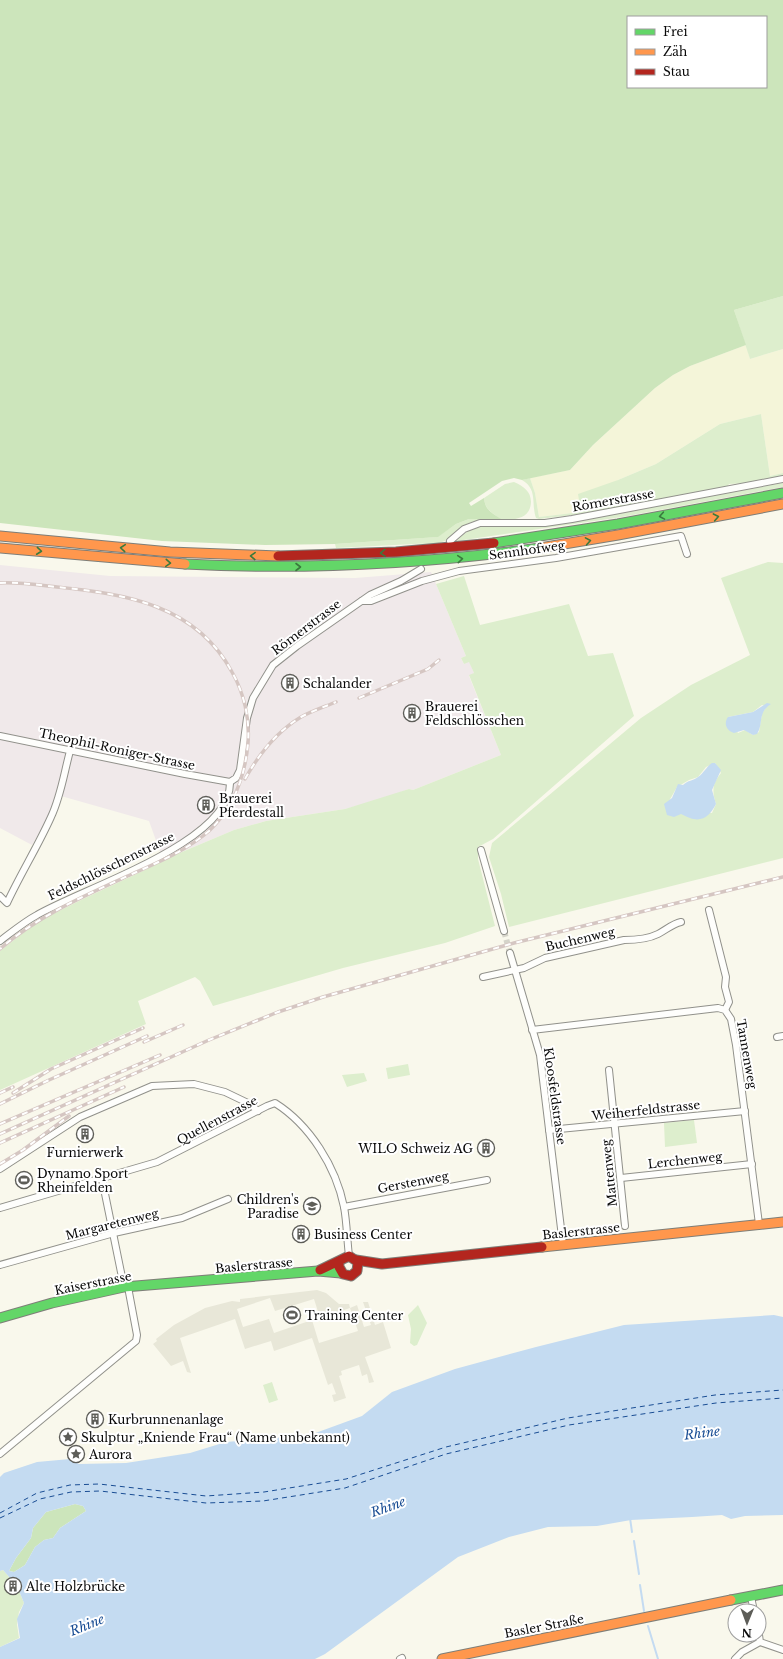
<svg xmlns="http://www.w3.org/2000/svg" width="783" height="1659" viewBox="0 0 783 1659" font-family="'Libre Baskerville',serif">
<style>
.industrial{fill:#f0e9ea}
.farmland{fill:#f4f5d9}
.green{fill:#ddeecd;fill-rule:evenodd}
.forest{fill:#cce5bb;fill-rule:evenodd}
.plaza{fill:#e8e7d8;fill-rule:evenodd}
.water{fill:#c4dbf1;fill-rule:evenodd}
.lines{fill:none;stroke-linecap:round;stroke-linejoin:round}
.stream{stroke:#c4dbf1;stroke-width:2}
.ferry{stroke:#194d94;stroke-width:1;stroke-dasharray:5 4;stroke-linecap:butt}
.street-tunnel{stroke:#d5d4ca;stroke-width:6;stroke-dasharray:6 3;stroke-linecap:butt}
.street-casing{stroke:#91918b;stroke-width:8}
.fast-casing{stroke:#7e7e78;stroke-width:11}
.slow-casing{stroke:#7e7e78;stroke-width:11}
.jam-casing{stroke:#7e7e78;stroke-width:11}
.street{stroke:#fefefc;stroke-width:6}
.fast{stroke:#63d668;stroke-width:9}
.slow{stroke:#ff974d;stroke-width:9}
.jam{stroke:#b3261e;stroke-width:9}
.rail-casing{stroke:#d5c6c2;stroke-width:3.5}
.rail{stroke:#fff;stroke-width:2;stroke-dasharray:6;stroke-linecap:butt}
.oneway{stroke:#3a7a3d}
.labels{text-anchor:middle;dominant-baseline:central;stroke-width:4;stroke-linejoin:round;paint-order:stroke}
.street-label{font-size:12px;fill:#090909;stroke:#fff}
.poi-label{font-size:12px;fill:#090909;stroke:#fff;text-anchor:start}
.water-label{font-size:13px;font-style:italic;fill:#194d94;stroke:#fff}
</style>
<rect width="100%" height="100%" fill="#f9f8ec"/>
<!-- industrial -->
<path class="industrial" d="M0,565L110,576L355,578L431,572L466,656L461,658L464,664L469,661L474,673L469,676L501,755L413,790L409,789L382,799L345,809L266,821L234,830L163,860L149,821L61,796L32,845L0,828Z"/>
<!-- farmland -->
<path class="farmland" d="M746,345L750,359L783,349V473L770,476L761,414L720,424L656,464L618,480L581,512L539,517L535,493L530,478L570,470L593,445L655,388L673,375L690,366Z"/>
<!-- green -->
<g class="green">
<path d="M783,296V349L750,359L734,310Z"/>
<path d="M761,414L770,476L783,473V476L749,483L729,484L727,487L581,514L539,519L536,518C531,504 538,489 522,480L530,478L535,493L539,517L581,512L578,494L618,480L656,464L720,424Z"/>
<path d="M514,482C523,486 531,491 531,502C530,529 491,516 472,522C460,525 453,539 442,542C435,545 423,543 415,544C388,545 362,547 336,548L335,544L437,537L456,524L469,519H500C492,512 485,510 484,498L505,484Z"/>
<path d="M783,483V487L622,517L457,541C472,521 501,526 524,526C534,526 545,525 555,525Z"/>
<path d="M768,562L783,563V858L509,927L501,894L489,857L492,843L641,718L691,685L750,655L721,578ZM762,705L767,706L762,713L759,732L753,735L745,730L738,733L728,717L753,712ZM715,763L721,773C712,784 712,791 716,804L712,813L681,814L669,801L677,787L689,780L698,777L706,767Z"/>
<path d="M464,576L480,625L569,604L588,656L613,653L634,716L493,839L478,847V859L495,926L445,943L343,968L213,1006L200,981L195,977L138,1001L146,1024L0,1090V951L37,922L83,899L147,869L163,860L234,830L266,821L345,809L409,789L413,790L501,755L469,675L474,673L469,662L464,664L461,658L466,656L436,584Z"/>
<path d="M408,1064L410,1075L388,1079L386,1068Z"/>
<path d="M364,1073L367,1081L347,1087L342,1075Z"/>
<path d="M694,1120L697,1143L665,1147L664,1123Z"/>
<path d="M418,1305L427,1323L417,1345L414,1346L410,1343L411,1329L408,1315Z"/>
<path d="M272,1382L278,1400L269,1403L263,1385Z"/>
<path d="M3,1570L17,1586L24,1603L19,1612L17,1624L19,1638L0,1647V1571Z"/>
</g>
<!-- forest -->
<g class="forest">
<path d="M0,0H783V296L734,310L746,345L690,366L673,375L655,388L593,445L570,470L522,480L514,478L502,481L469,503L471,506L484,498C485,510 492,513 501,519H469L456,524L438,537L335,544L265,545L162,541L0,523ZM628,17H766V87H628Z"/>
<path d="M75,1504L83,1506L86,1511L60,1528L53,1538L44,1540L35,1547L25,1565L14,1572L9,1571L16,1558L31,1538L33,1528L46,1512Z"/>
</g>
<!-- plaza -->
<path class="plaza" d="M317,1290L326,1293L339,1304H349L350,1308L357,1305L364,1327L371,1325L363,1302H368L375,1325L383,1322L391,1348L365,1357L374,1382L369,1383L367,1374L362,1376L359,1365L341,1371L342,1375L339,1376L346,1398L334,1402L332,1395L336,1394L332,1383L328,1385L312,1338L274,1351L271,1341L245,1349L235,1319L180,1338L191,1373L187,1372L183,1361L171,1366L153,1344L157,1341L156,1339L174,1325L205,1308L232,1301L240,1302V1299ZM270,1298L275,1311L314,1299L320,1318L350,1308L358,1331L319,1343L312,1320L274,1333L269,1319L243,1327L237,1309Z"/>
<!-- water -->
<g class="water">
<path d="M767,703L771,704C757,713 764,723 757,734L753,735L744,730L734,733C727,731 723,724 728,717L753,712Z"/>
<path d="M712,763H715L721,770L712,790L716,804C711,814 703,823 690,818C686,817 684,815 681,814L674,817L667,815L664,804L672,798L678,784L683,785C688,780 693,781 698,777C704,773 706,767 712,763Z"/>
<path d="M774,1315L783,1317V1515L745,1516L731,1519L722,1515L692,1517L631,1520L597,1526L548,1527L509,1537L458,1557L325,1654L315,1659H0V1647L20,1638L17,1619L24,1603L17,1586L3,1570L0,1571V1477L4,1473L37,1462L70,1459L79,1464L126,1463L190,1453L226,1442L310,1435L362,1416L392,1392L455,1369L536,1347L624,1325ZM75,1504L83,1506L86,1511L60,1528L53,1538L44,1540L35,1547L25,1565L14,1572L9,1571L16,1558L31,1538L33,1528L46,1512Z"/>
</g>
<g class="lines">
<!-- stream -->
<g class="stream">
<path d="M630,1518L632,1532"/>
<path d="M634,1541L639,1574"/>
<path d="M640,1585L644,1611"/>
<path d="M648,1626L658,1659"/>
</g>
<!-- ferry -->
<g class="ferry">
<path d="M0,1513L37,1493L70,1485L99,1484L206,1496L264,1492L346,1479L446,1447L568,1418L715,1395L783,1390"/>
<path d="M0,1518L40,1499L71,1492L100,1491L206,1503L263,1501L345,1488L446,1454L569,1425L716,1403L783,1398"/>
</g>
<!-- street-tunnel -->
<path class="street-tunnel" d="M504,931L510,953"/>
<!-- street casing -->
<g class="street-casing">
<g id="street">
<path d="M450,541L464,529L480,523H545L572,519L783,479"/>
<path d="M362,601H371L422,581L459,571L556,558L681,536L687,554"/>
<path d="M0,736L185,774L230,782"/>
<path d="M230,782L236,778L240,770L247,718L253,698L273,665L297,646L370,595L401,581L421,569"/>
<path d="M481,850L504,931"/>
<path d="M0,896L7,903C21,873 38,846 51,817C61,796 64,773 70,751"/>
<path d="M709,910L726,977L725,987L729,1002L725,1010"/>
<path d="M0,941C12,932 24,922 37,915C83,888 232,842 230,782"/>
<path d="M510,953L540,1055L563,1245"/>
<path d="M483,977L524,968L545,958L624,940C635,940 648,939 658,934C666,930 672,924 681,922"/>
<path d="M532,1030L718,1008L725,1010L731,1019L736,1045L759,1224"/>
<path d="M777,1037L783,1036"/>
<path d="M609,1070L625,1226"/>
<path d="M549,1130L745,1111"/>
<path d="M0,1169L80,1117L152,1086L194,1084L225,1092L250,1104L258,1111"/>
<path d="M621,1178L752,1164"/>
<path d="M102,1179L124,1287"/>
<path d="M344,1207L487,1180"/>
<path d="M0,1208L157,1162L267,1106L275,1103C310,1125 336,1167 344,1207C347,1223 347,1240 349,1256"/>
<path d="M0,1265L114,1233L182,1218L228,1199"/>
<path d="M0,1454L136,1341L137,1335L128,1287"/>
<path d="M751,1597L754,1611"/>
<path d="M759,1635L760,1642L783,1650"/>
<path d="M400,1659L402,1658"/>
<path d="M735,1659L742,1652L760,1642"/>
</g>
</g>
<!-- fast casing -->
<g class="fast-casing">
<g id="fast">
<path d="M494,543L618,524L783,493"/>
<path d="M185,564C304,570 422,564 540,548"/>
<path d="M0,1318L52,1303L124,1287L318,1271L341,1273"/>
<path d="M731,1600L783,1590"/>
</g>
</g>
<!-- slow casing -->
<g class="slow-casing">
<g id="slow">
<path d="M0,536L170,552L278,556"/>
<path d="M0,548L185,564"/>
<path d="M540,548L618,535L783,504"/>
<path d="M542,1247L783,1222"/>
<path d="M442,1659L731,1600"/>
</g>
</g>
<!-- jam casing -->
<g class="jam-casing">
<g id="jam">
<path d="M278,556L396,552L494,543"/>
<path d="M356,1260L382,1264L542,1247"/>
<path d="M320,1270L349,1256L358,1262L357,1271L351,1276L343,1274L339,1267V1261"/>
</g>
</g>
<!-- street -->
<use href="#street" class="street"/>
<!-- fast -->
<use href="#fast" class="fast"/>
<!-- slow -->
<use href="#slow" class="slow"/>
<!-- jam -->
<use href="#jam" class="jam"/>
<!-- rail casing -->
<g class="rail-casing">
<g id="rail">
<path d="M0,583C19,582 39,585 57,587C126,594 196,605 232,672C244,693 250,719 248,743C245,777 234,807 209,831C187,850 159,862 132,874C86,895 39,915 0,949"/>
<path d="M359,698L428,669L439,660"/>
<path d="M245,779C259,754 276,732 301,717C312,711 324,707 336,702"/>
<path d="M144,1042L183,1025"/>
<path d="M0,1093L13,1087"/>
<path d="M13,1093L51,1069L143,1028"/>
<path d="M0,1104L49,1080L147,1036"/>
<path d="M0,1124L160,1055"/>
<path d="M0,1134L209,1040L278,1012L323,997L514,943L783,877"/>
<path d="M0,1143L124,1087"/>
<path d="M0,1164L23,1150L69,1116"/>
</g>
</g>
<!-- rail -->
<use href="#rail" class="rail"/>
</g>
<!-- one-way arrows -->
<defs><path id="oneway-chevron" d="M-2-3.5L2.5 0L-2 3.5" fill="none" stroke-width="1.6" stroke-linecap="round" stroke-linejoin="round"/></defs>
<g class="oneway">
<use href="#oneway-chevron" transform="translate(662 516) rotate(170)"/>
<use href="#oneway-chevron" transform="translate(716 517) rotate(-11)"/>
<use href="#oneway-chevron" transform="translate(588 541) rotate(-10)"/>
<use href="#oneway-chevron" transform="translate(123 548) rotate(-175)"/>
<use href="#oneway-chevron" transform="translate(39 551) rotate(6)"/>
<use href="#oneway-chevron" transform="translate(383 553) rotate(177)"/>
<use href="#oneway-chevron" transform="translate(253 556) rotate(-178)"/>
<use href="#oneway-chevron" transform="translate(460 559) rotate(-5)"/>
<use href="#oneway-chevron" transform="translate(168 563) rotate(4)"/>
<use href="#oneway-chevron" transform="translate(298 567)"/>
</g>
<!-- icons -->
<defs>
<g id="building-ring" transform="scale(0.9)"><circle r="9.5" fill="#fff" stroke="#5d5d58" stroke-width="1.5"/><path d="M-4-6H4V6H1V3H-1V6H-4ZM-2.5-4.3h1.7v1.8h-1.7ZM.8-4.3h1.7v1.8H.8ZM-2.5-1h1.7V.8h-1.7ZM.8-1h1.7V.8H.8Z" fill="#5d5d58"/></g>
<g id="stadium-ring" transform="scale(0.9)"><circle r="9.5" fill="#fff" stroke="#5d5d58" stroke-width="1.5"/><path d="M0-5a6.5 5 0 1 0 0 10a6.5 5 0 1 0 0-10ZM-3.5-1.8h7v3.6h-7Z" fill="#5d5d58"/></g>
<g id="school-ring" transform="scale(0.9)"><circle r="9.5" fill="#fff" stroke="#5d5d58" stroke-width="1.5"/><path d="M0-5L7-2L0 1L-7-2ZM-4 1L0 2.5L4 1V4Q0 6-4 4Z" fill="#5d5d58"/></g>
<g id="sight-ring" transform="scale(0.9)"><circle r="9.5" fill="#fff" stroke="#5d5d58" stroke-width="1.5"/><path d="M0-6L1.8-2.2L6-1.7L2.9 1.2L3.7 5.4L0 3.3L-3.7 5.4L-2.9 1.2L-6-1.7L-1.8-2.2Z" fill="#5d5d58"/></g>
</defs>
<g fill-rule="evenodd">
<use href="#building-ring" x="290" y="683"/>
<use href="#building-ring" x="412" y="713"/>
<use href="#building-ring" x="206" y="805"/>
<use href="#building-ring" x="85" y="1134"/>
<use href="#building-ring" x="486" y="1148"/>
<use href="#stadium-ring" x="24" y="1180"/>
<use href="#school-ring" x="312" y="1206"/>
<use href="#building-ring" x="301" y="1234"/>
<use href="#stadium-ring" x="292" y="1315"/>
<use href="#building-ring" x="95" y="1419"/>
<use href="#sight-ring" x="68" y="1437"/>
<use href="#sight-ring" x="76" y="1454"/>
<use href="#building-ring" x="13" y="1586"/>
</g>
<g class="labels">
<!-- street labels -->
<g class="street-label">
<text transform="translate(613 500) rotate(-10)">Römerstrasse</text>
<text transform="translate(527 550) rotate(-8)">Sennhofweg</text>
<text transform="translate(306 627) rotate(-37)">Römerstrasse</text>
<text transform="translate(117 749) rotate(12)">Theophil-Roniger-Strasse</text>
<text transform="translate(111 866) rotate(-26)">Feldschlösschenstrasse</text>
<text transform="translate(580 939) rotate(-13)">Buchenweg</text>
<text transform="translate(747 1054) rotate(80)">Tannenweg</text>
<text transform="translate(555 1096) rotate(82)">Kloosfeldstrasse</text>
<text transform="translate(646 1110) rotate(-6)">Weiherfeldstrasse</text>
<text transform="translate(217 1120) rotate(-28)">Quellenstrasse</text>
<text transform="translate(685 1160) rotate(-6)">Lerchenweg</text>
<text transform="translate(609 1173) rotate(-96)">Mattenweg</text>
<text transform="translate(413 1182) rotate(-11)">Gerstenweg</text>
<text transform="translate(112 1224) rotate(-14)">Margaretenweg</text>
<text transform="translate(581 1231) rotate(-6)">Baslerstrasse</text>
<text transform="translate(254 1265) rotate(-5)">Baslerstrasse</text>
<text transform="translate(93 1283) rotate(-11)">Kaiserstrasse</text>
<text transform="translate(544 1626) rotate(-11)">Basler Straße</text>
</g>
<!-- poi labels -->
<g class="poi-label">
<text x="303" y="683">Schalander</text>
<text x="425" y="706">Brauerei<tspan x="425" dy="14">Feldschlösschen</tspan></text>
<text x="219" y="798">Brauerei<tspan x="219" dy="14">Pferdestall</tspan></text>
<text x="473" y="1148" text-anchor="end">WILO Schweiz AG</text>
<text x="85" y="1152" text-anchor="middle">Furnierwerk</text>
<text x="37" y="1173">Dynamo Sport<tspan x="37" dy="14">Rheinfelden</tspan></text>
<text x="299" y="1199" text-anchor="end">Children's<tspan x="299" dy="14">Paradise</tspan></text>
<text x="314" y="1234">Business Center</text>
<text x="305" y="1315">Training Center</text>
<text x="108" y="1419">Kurbrunnenanlage</text>
<text x="81" y="1437">Skulptur „Kniende Frau“ (Name unbekannt)</text>
<text x="89" y="1454">Aurora</text>
<text x="26" y="1586">Alte Holzbrücke</text>
</g>
<!-- water labels -->
<g class="water-label">
<text transform="translate(702 1433) rotate(-7)">Rhine</text>
<text transform="translate(388 1507) rotate(-20)">Rhine</text>
<text transform="translate(87 1625) rotate(-22)">Rhine</text>
</g>
</g>
<!-- legend -->
<rect x="627" y="16" width="140" height="72" fill="#ffffff" stroke="#9d9d9d"/>
<rect x="635" y="29" width="20" height="6" fill="#63d668" stroke="#9d9d9d"/>
<text x="663" y="36" font-size="12" fill="#090909">Frei</text>
<rect x="635" y="49" width="20" height="6" fill="#ff974d" stroke="#9d9d9d"/>
<text x="663" y="56" font-size="12" fill="#090909">Zäh</text>
<rect x="635" y="69" width="20" height="6" fill="#b3261e" stroke="#9d9d9d"/>
<text x="663" y="76" font-size="12" fill="#090909">Stau</text>
<!-- north arrow -->
<g transform="translate(747 1623) rotate(181)"><circle r="19" fill="#ffffff" stroke="#9d9d9d"/>
<path d="M0-3L7 15L0 10L-7 15Z" fill="#5d5d58"/>
<text y="-6" font-size="11" font-weight="bold" text-anchor="middle" fill="#090909">N</text>
</g>
</svg>
